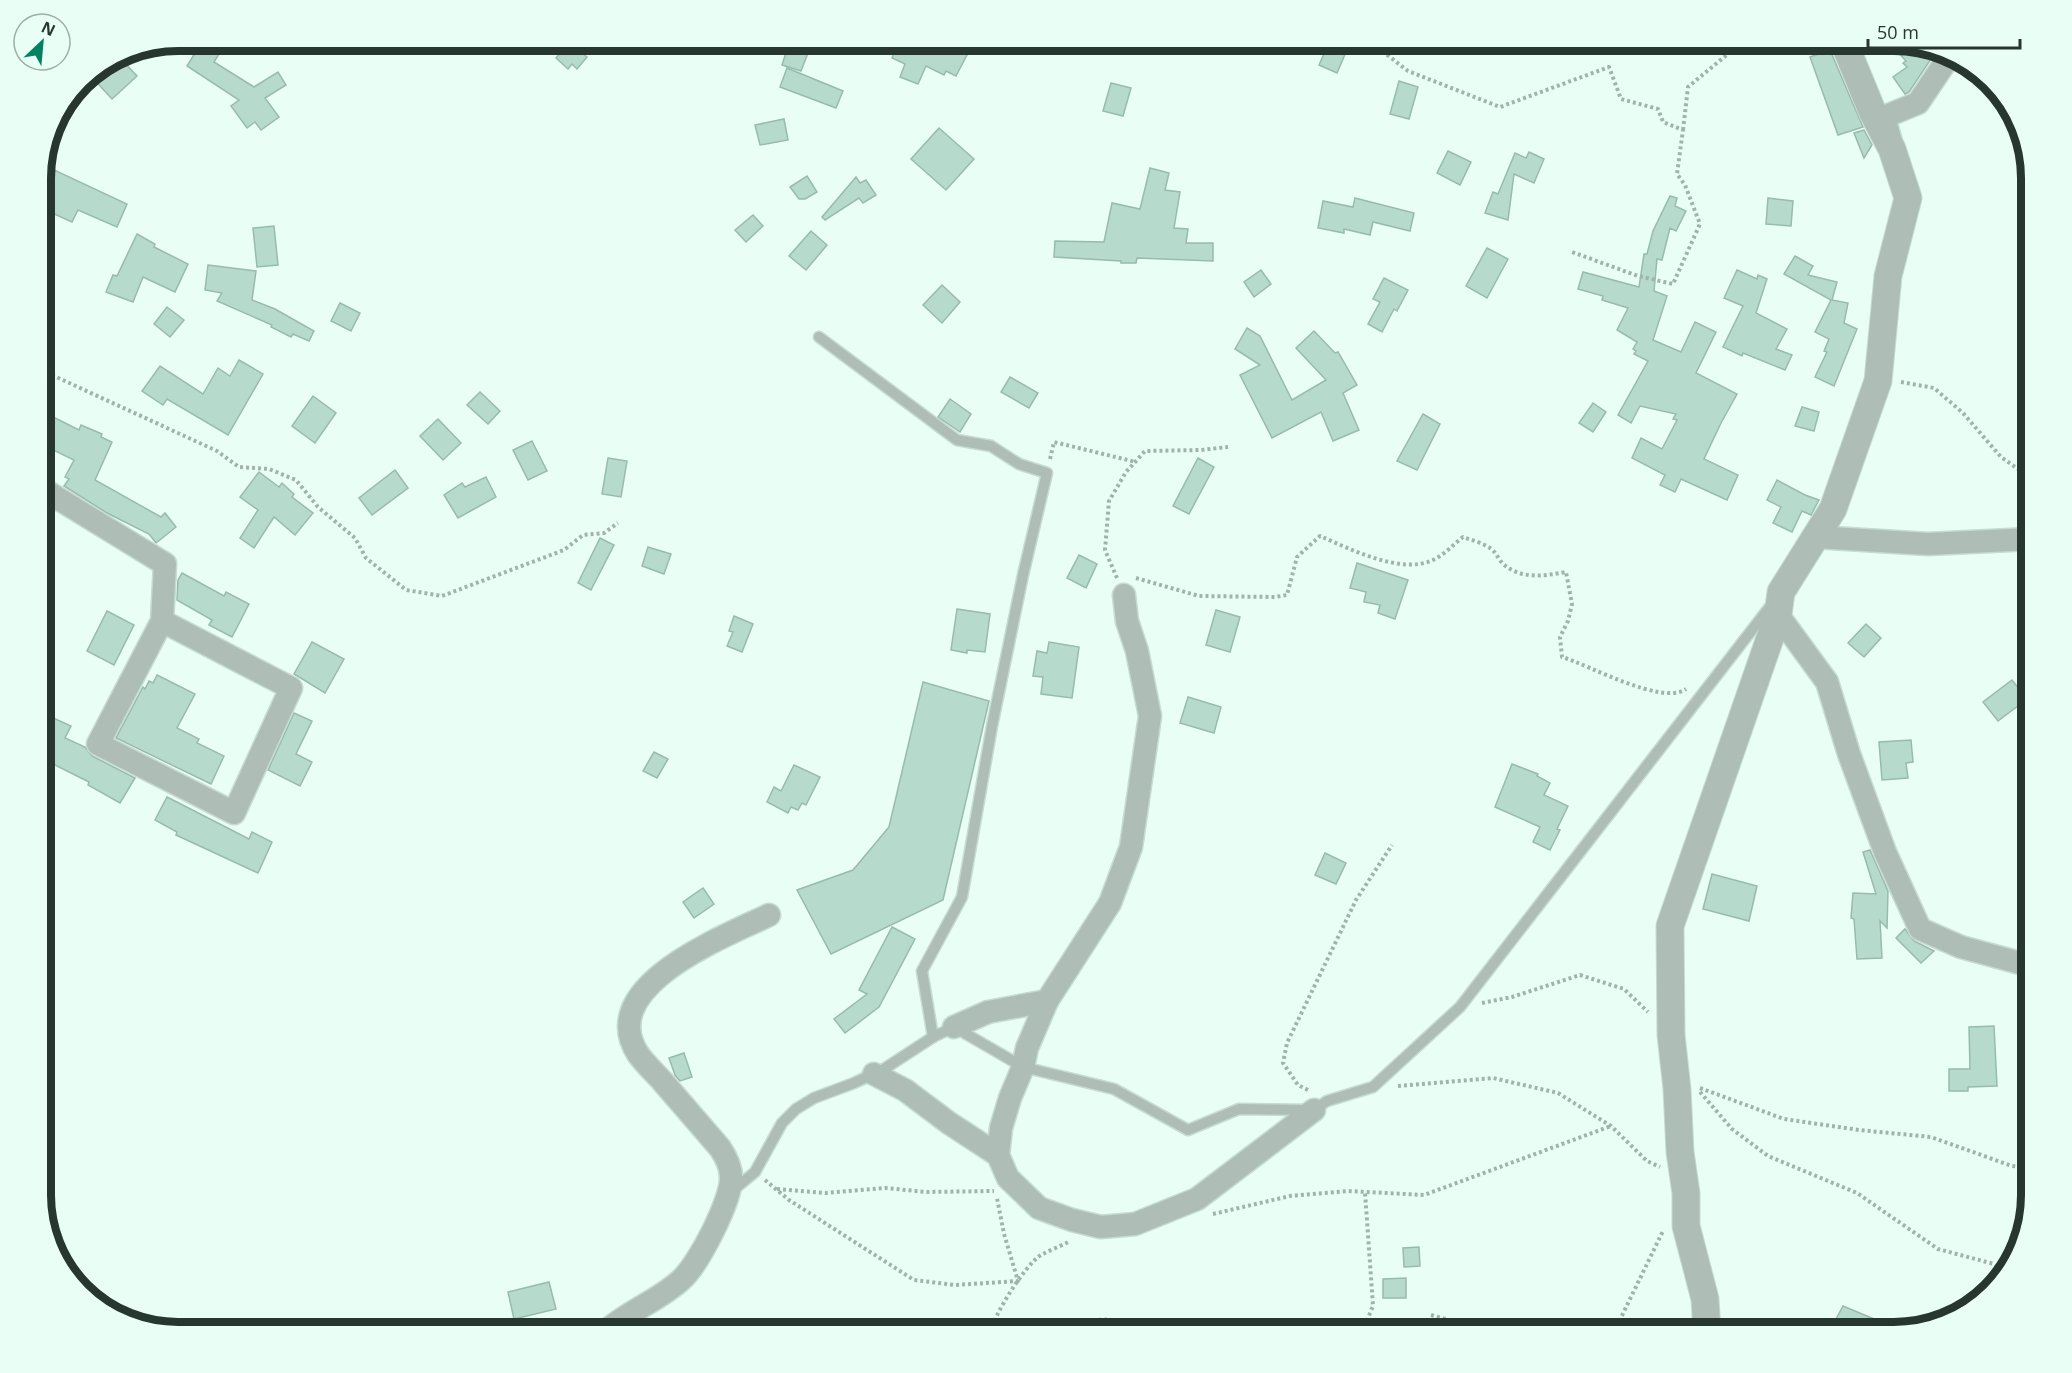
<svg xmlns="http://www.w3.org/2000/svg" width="2072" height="1373" viewBox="0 0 2072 1373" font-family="'Open Sans',sans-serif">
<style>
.building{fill:#b6dbcc;stroke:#97bbad;stroke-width:1.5}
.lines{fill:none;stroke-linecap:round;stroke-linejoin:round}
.service-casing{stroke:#c6dbd2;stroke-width:13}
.minor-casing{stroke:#c6dbd2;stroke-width:25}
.tertiary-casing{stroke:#c6dbd2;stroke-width:29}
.path{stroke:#a1b4ac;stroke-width:4;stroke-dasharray:3 3;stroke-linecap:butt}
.service{stroke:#aebeb7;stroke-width:10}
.minor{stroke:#aebeb7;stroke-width:22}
.tertiary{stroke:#aebeb7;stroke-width:27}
.rim{fill:none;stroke:#283630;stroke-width:8}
</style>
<rect width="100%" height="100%" fill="#e9fff5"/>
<!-- building -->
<g class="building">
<path d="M790,40H813L801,71L782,65Z"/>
<path d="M900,40H917L930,47L933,40H945L968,53L956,76L946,71L944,75L926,66L918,84L900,77L905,64L892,58Z"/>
<path d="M1330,40H1340L1349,45L1337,73L1319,65Z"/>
<path d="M1887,40H1894L1935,53L1909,92L1905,94L1893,77L1907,67L1903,63L1906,61Z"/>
<path d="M570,42L587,57L577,69L572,64L568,69L556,58Z"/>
<path d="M201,43L219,54L214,62L254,87L278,72L286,85L265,98L279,117L261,130L255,122L247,128L231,106L239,100L187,66Z"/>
<path d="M1830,50L1863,127L1838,135L1810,57Z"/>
<path d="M118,56L137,76L112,99L91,76Z"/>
<path d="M787,68L843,91L836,108L780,87Z"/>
<path d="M1399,81L1418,87L1409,119L1390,114Z"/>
<path d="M1111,83L1131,88L1123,116L1103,111Z"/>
<path d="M784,119L788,140L760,145L755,125Z"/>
<path d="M939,128L974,159L946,190L911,159Z"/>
<path d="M1864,130L1872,145L1864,158L1854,133Z"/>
<path d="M1448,151L1471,162L1460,185L1437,173Z"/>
<path d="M1529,152L1544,159L1534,183L1514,174L1508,220L1485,213L1493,192L1498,194L1515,153L1526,158Z"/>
<path d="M41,168L49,172L50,168L127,204L117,227L78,210L72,222L41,208Z"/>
<path d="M1150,168L1169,173L1165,190L1180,192L1174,228L1188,229L1186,243H1213V261L1137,258L1136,263H1121V261L1054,257L1055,241L1104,242L1112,203L1140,209Z"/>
<path d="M807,176L817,192L805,199H799L790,187Z"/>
<path d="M856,177L860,183L866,180L876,195L863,203L859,198L825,220L822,217Z"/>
<path d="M1670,196L1677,198L1675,206L1686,211L1676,231L1670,228L1662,260L1657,259L1654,291L1667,296L1653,340L1681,352L1695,322L1716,332L1696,373L1737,394L1721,423L1704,459L1738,475L1727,500L1681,479L1675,492L1660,485L1665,475L1632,458L1641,438L1662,449L1677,420L1673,419L1676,414L1640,406L1631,423L1618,415L1648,361L1634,354L1636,351L1633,349L1637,342L1617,330L1628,308L1602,300L1603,296L1578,289L1583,272L1639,287L1644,254H1647L1653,231Z"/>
<path d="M1355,198L1414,213L1410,231L1373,222L1370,235L1344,229V233L1318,228L1323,201L1353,207Z"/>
<path d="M1768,198L1793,201L1791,226L1766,224Z"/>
<path d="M753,215L763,226L746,242L735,230Z"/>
<path d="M274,226L278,265L257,267L253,228Z"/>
<path d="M811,231L827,245L806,270L789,256Z"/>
<path d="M137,234L155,244L154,247L188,264L175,292L143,277L133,302L106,292L113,275L117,276Z"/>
<path d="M1487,248L1508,259L1487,298L1466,286Z"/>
<path d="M1795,256L1813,266L1808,275L1837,282L1832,300L1848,303L1844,323L1857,329L1834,386L1815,377L1827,352L1824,351L1829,339L1815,332L1831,300L1784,274Z"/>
<path d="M208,265L256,271L252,300L275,309L314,331L309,341L293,334L291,337L271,327L272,325L217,301L222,293L205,290Z"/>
<path d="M1261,270L1271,284L1254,297L1244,282Z"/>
<path d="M1737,270L1757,279L1758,275L1767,279L1756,313L1787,329L1776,349L1792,355L1785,370L1743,353L1742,356L1723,347L1743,306L1724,298Z"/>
<path d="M1384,278L1408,290L1397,311L1394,309L1382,332L1368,324L1380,302L1373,299Z"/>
<path d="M942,285L960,302L942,323L923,305Z"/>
<path d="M340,303L360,313L351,331L331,321Z"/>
<path d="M167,307L184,320L170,337L154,324Z"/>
<path d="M1247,328L1260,336L1292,400L1326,380L1296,348L1314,331L1335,353L1338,352L1357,385L1343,393L1359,430L1333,441L1321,412L1272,438L1240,375L1260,365L1235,349Z"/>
<path d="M239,360L263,374L228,435L167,399L163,405L142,391L160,366L203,394L218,368L230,376Z"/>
<path d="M1010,377L1038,393L1029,408L1001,392Z"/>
<path d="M480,392L500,411L488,424L467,405Z"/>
<path d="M313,396L336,413L315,443L292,426Z"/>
<path d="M950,399L971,414L960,432L938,417Z"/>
<path d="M1593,403L1606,412L1593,432L1579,423Z"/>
<path d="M1802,407L1819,412L1814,431L1795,426Z"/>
<path d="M1423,414L1440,424L1417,470L1397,461Z"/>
<path d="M49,415L79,430L81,425L102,434L101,437L112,442L95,480L161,517L165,513L176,527L156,543L149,534L107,513L64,486L69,479L65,477L74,460L41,444V432Z"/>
<path d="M438,419L461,443L443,460L420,436Z"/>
<path d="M532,441L547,471L528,480L513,450Z"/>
<path d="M608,458L627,461L621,497L602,494Z"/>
<path d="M1198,458L1214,467L1189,514L1173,506Z"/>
<path d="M395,470L408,488L372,515L359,498Z"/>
<path d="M259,472L279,487L282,483L294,494L292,497L313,513L295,535L274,517L254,548L240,538L258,510L240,497Z"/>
<path d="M486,477L496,497L458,518L444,495L462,483L465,487Z"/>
<path d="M1777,480L1805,495L1819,500L1811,515L1802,511L1792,532L1773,523L1781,507L1767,500Z"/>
<path d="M600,538L614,545L591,590L578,583Z"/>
<path d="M648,547L671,554L664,574L642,566Z"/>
<path d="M1079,555L1097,564L1086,588L1067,578Z"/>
<path d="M1357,563L1408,580L1395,619L1378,613L1380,605L1364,602L1366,592L1350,588Z"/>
<path d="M182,573L224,596L226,592L249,604L232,637L209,625L212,620L177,600L178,580Z"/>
<path d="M957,609L990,614L985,652L967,650V653L951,650Z"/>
<path d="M1216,610L1240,617L1230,652L1206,645Z"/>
<path d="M107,611L134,625L114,665L87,651Z"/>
<path d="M734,616L753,624L742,652L727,646L733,632L729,631Z"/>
<path d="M1866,624L1881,638L1864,657L1848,643Z"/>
<path d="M312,642L344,659L325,693L294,674Z"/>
<path d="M1049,642L1079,647L1072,698L1041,694L1043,677L1033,676L1037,651L1047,653Z"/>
<path d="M157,675L195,694L177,728L199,739L197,743L224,756L211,784L116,738L143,687L145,689L149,681L153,683Z"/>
<path d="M2012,680L2027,699L1998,721L1983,702Z"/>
<path d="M923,682L989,701L943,900L831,954L797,890L853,870L889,827Z"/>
<path d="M1188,697L1221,707L1214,733L1180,723Z"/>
<path d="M294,713L312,721L296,754L312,762L300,786L268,770Z"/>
<path d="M49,716L71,726L65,738L85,747L92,756L135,778L120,803L88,785L89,782L41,758V732Z"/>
<path d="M1911,740L1913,762L1906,763L1908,778L1882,780L1879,742Z"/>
<path d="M654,752L668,759L657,778L643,771Z"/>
<path d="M1512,764L1538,774L1537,776L1550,783L1544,795L1568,806L1557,829L1560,830L1550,850L1533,842L1540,827L1495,807Z"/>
<path d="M794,765L820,777L806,805L802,803L798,810L791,807L788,813L767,802L774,787L781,791Z"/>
<path d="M167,797L249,839L252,832L272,842L258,873L176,835L177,832L155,820Z"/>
<path d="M1870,850L1888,891L1887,928L1880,921L1882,958L1857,959L1854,919L1851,918L1853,893L1876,894L1863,852Z"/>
<path d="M1325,853L1346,863L1336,884L1315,875Z"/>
<path d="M1712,874L1757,886L1749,921L1703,909Z"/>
<path d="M703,888L714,904L694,918L683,902Z"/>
<path d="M892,927L915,939L879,1007L845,1033L834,1019L867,994L859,990Z"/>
<path d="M1905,929L1914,941L1934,951L1921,963L1896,938Z"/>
<path d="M1994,1026L1997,1086L1968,1087V1091H1949V1069H1970L1969,1027Z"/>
<path d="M684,1053L692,1077L680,1081L675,1075L669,1058Z"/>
<path d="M1419,1247L1420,1266L1404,1267L1403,1248Z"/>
<path d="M1406,1278V1298H1383V1279Z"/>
<path d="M549,1282L556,1309L514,1319L508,1292Z"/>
<path d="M1843,1306L1874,1319L1868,1332H1829Z"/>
</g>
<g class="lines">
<!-- service casing -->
<g class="service-casing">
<g id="service">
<path d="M819,337L957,440L991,446L1019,464L1047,473L1023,575L992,726L962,897L922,971L933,1037L954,1027L1023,1067L1114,1089L1188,1130L1239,1109L1314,1110L1327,1101L1373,1087L1460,1007L1772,604"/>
<path d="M732,1191L755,1172L782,1123L796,1109L814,1098L854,1083L884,1069L933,1037"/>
</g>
</g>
<!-- minor casing -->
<g class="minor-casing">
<g id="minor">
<path d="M1891,142L1884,117L1918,103L1949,57"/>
<path d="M41,488L165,564L162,621L98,744L234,813L291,688L162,621"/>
<path d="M1815,537L1928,544L2031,539"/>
<path d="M1778,615L1827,682L1849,754L1885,852L1920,929L1961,947L2031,966"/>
<path d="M1047,1001L1027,1048L1023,1067L1010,1098L1001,1128L998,1155L1008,1178L1039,1208L1072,1220L1101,1227L1135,1224L1197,1199L1314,1110"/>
<path d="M954,1027L988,1012L1047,1001L1110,903L1131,847L1150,716L1137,651L1127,621L1124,595"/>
<path d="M874,1074L905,1090L949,1123L998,1155"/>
<path d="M605,1332C628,1311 658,1301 681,1280C698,1265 732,1200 731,1177C731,1166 726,1157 720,1148C701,1126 682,1104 663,1082C655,1073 645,1064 638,1054C594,986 726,936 769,915"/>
</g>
</g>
<!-- tertiary casing -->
<g class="tertiary-casing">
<path id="tertiary" d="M1707,1332L1705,1299L1686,1226V1193L1680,1152L1677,1089L1671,1035L1670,926L1778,615L1781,592L1833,509L1878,381L1888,276L1908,198L1892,149L1873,113L1843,40"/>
</g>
<!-- path -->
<g class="path">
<path d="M1368,40L1408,71L1500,107L1609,67L1621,99L1658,109L1663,122L1683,130L1677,174L1685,185L1700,224L1673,284L1638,276L1572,252"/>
<path d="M1683,130L1688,87L1735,48L1738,40"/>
<path d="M41,370L217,451L239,467L269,469L296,480L318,507L355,538L366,558L406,590L442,596L564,550L583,535L604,533L618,523"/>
<path d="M1901,382L1934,388L1963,413L2001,457L2031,478"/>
<path d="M1050,459L1054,442L1136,462"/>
<path d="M1117,578L1105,550L1109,501L1126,472L1145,451L1201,450L1228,447"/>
<path d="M1136,578L1199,596L1275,597L1287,595L1297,557L1320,536C1350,549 1401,575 1433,560C1444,555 1454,544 1463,537C1471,540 1483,543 1490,548C1495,551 1498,558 1502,563C1521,580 1543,576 1566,572L1572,604L1568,621L1560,637L1562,657C1589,665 1662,706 1686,689"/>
<path d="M1482,1003L1512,997L1580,975L1624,989L1648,1012"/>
<path d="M1398,1086L1493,1078L1558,1093L1611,1126L1647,1161L1660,1167"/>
<path d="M1700,1088L1784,1119L1859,1130L1931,1137L2012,1166L2031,1168"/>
<path d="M1308,1090L1298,1085L1283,1063L1287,1043L1356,900L1392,845"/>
<path d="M1700,1092L1732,1129L1768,1156L1857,1193L1938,1249L1994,1264L2005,1274"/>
<path d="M765,1180L789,1200L914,1280L955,1285L1018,1281L1004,1234L997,1198"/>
<path d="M777,1189L826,1193L886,1188L926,1192L994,1191"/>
<path d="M1213,1214L1290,1196L1348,1191L1424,1195L1611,1126"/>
<path d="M1431,1315L1468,1325L1510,1332"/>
<path d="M990,1332C995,1314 1024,1266 1041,1255C1050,1250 1061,1246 1070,1241"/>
<path d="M1052,1332L1103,1319L1159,1332"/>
<path d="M1362,1332L1373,1306L1365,1192"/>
<path d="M1614,1332L1663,1231"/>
</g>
<!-- service -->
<use href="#service" class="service"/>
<!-- minor -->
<use href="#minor" class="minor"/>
<!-- tertiary -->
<use href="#tertiary" class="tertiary"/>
</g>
<!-- crop -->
<path d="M0 0H2072V1373H0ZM178 51H1894A127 127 0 0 1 2021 178V1195A127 127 0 0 1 1894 1322H178A127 127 0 0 1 51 1195V178A127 127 0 0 1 178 51Z" fill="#e9fff5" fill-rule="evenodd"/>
<path class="rim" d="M178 51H1894A127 127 0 0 1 2021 178V1195A127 127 0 0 1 1894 1322H178A127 127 0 0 1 51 1195V178A127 127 0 0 1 178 51Z"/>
<!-- north arrow -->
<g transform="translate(42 42) rotate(26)"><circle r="28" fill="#e9fff5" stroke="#9cafa6" stroke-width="1.5"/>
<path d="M0-4.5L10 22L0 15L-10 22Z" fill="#038262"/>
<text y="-9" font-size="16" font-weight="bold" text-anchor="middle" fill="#283630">N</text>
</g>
<!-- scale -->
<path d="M1868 39v9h152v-9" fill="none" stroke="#283630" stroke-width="3"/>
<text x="1877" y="39" font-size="18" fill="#283630" stroke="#e9fff5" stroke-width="4.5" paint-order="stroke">50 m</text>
</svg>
